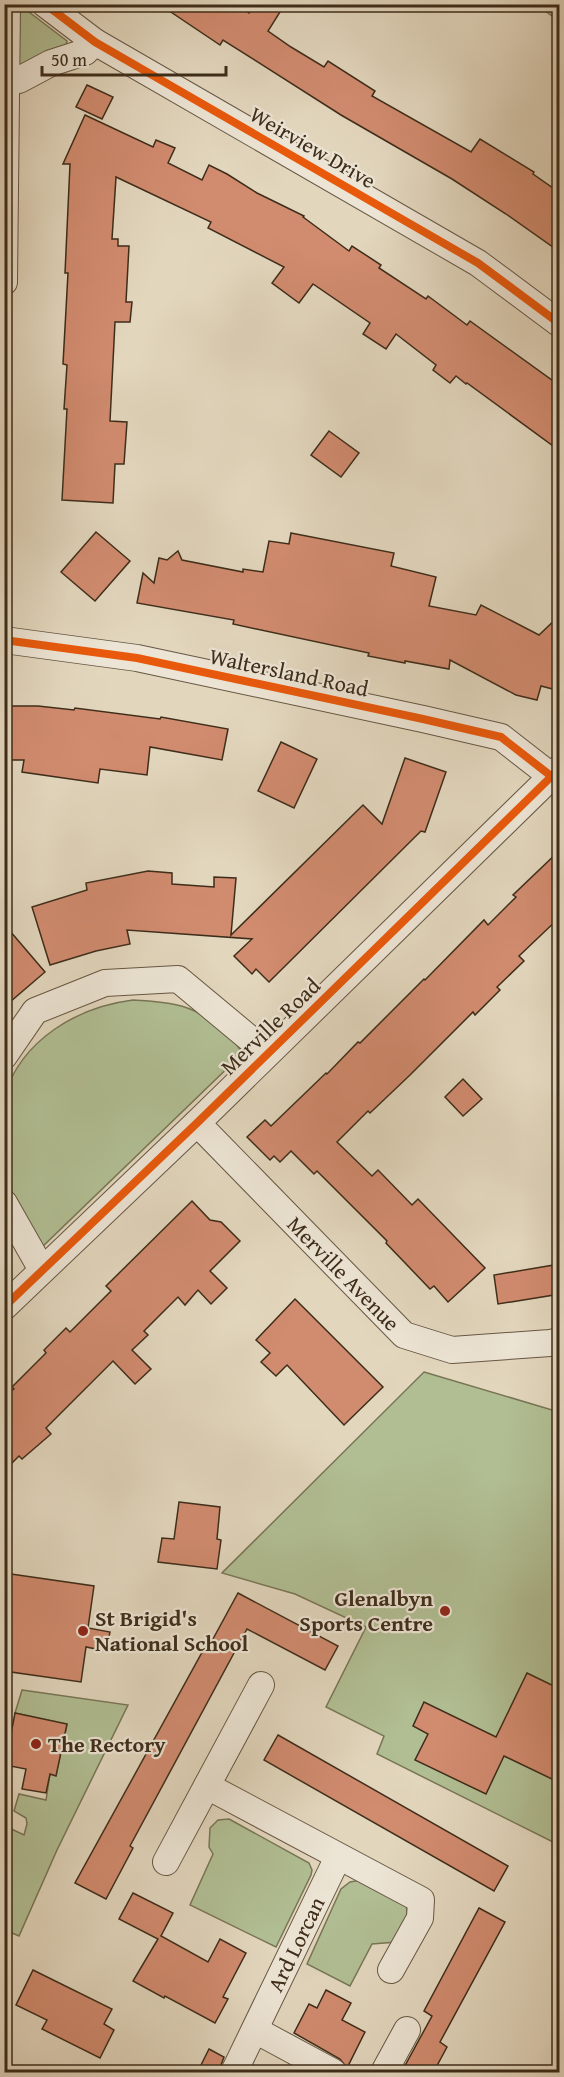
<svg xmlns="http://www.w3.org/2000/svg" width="564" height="2077" viewBox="0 0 564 2077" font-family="'Gentium Book Plus',serif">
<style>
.green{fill:#b1be93;stroke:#787656;stroke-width:1.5}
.building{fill:#d18b6f;stroke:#3e2d1a;stroke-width:1.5}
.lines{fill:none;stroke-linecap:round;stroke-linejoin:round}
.street-casing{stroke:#675743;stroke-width:28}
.street{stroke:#ece4d4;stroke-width:26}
.cycleway-casing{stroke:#ece4d4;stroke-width:11}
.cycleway{stroke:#e8590c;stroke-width:8}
.poi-dot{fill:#8f2418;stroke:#ece4d4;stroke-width:2}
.labels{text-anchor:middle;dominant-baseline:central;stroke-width:4.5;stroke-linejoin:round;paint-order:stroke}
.street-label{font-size:22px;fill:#3e2d1a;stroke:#ece4d4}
.poi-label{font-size:22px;font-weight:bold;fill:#3e2d1a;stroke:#ece4d4;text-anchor:start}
</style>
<rect width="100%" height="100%" fill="#e2d6bd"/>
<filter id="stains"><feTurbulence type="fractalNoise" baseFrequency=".00333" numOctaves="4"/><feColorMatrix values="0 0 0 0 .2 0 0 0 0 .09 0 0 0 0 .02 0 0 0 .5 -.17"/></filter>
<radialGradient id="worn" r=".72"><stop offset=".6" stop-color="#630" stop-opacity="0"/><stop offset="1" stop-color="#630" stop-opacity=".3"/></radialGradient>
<!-- green -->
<g class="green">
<path d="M537,5H559V21Z"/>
<path d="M25,9L67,41L66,46L18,69L17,13Z"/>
<path d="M133,1000C172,1002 195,1004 224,1032C232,1039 238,1044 242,1054L41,1248C26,1226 8,1199 5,1172C1,1148 4,1121 4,1097C21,1040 77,1007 133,1000Z"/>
<path d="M424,1372L559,1412V1845L377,1754L384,1736L326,1707L366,1627L295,1594L222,1573Z"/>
<path d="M22,1690L128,1705L57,1850L19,1936L5,1930V1826L24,1835L27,1824L26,1818L14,1811L19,1794L46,1800L50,1774L56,1775L67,1724L15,1713Z"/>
<path d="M229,1819L309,1863L312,1870L311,1875L276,1947L190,1905L213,1854L209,1847L210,1828L218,1820Z"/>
<path d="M361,1880L406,1905L408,1917L397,1942L372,1944L350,1986L307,1964L341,1889L350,1882Z"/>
</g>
<!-- building -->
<g class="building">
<path d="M159,4H236L249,13L255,4H285L268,31L291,47L324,67L328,61L375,91L372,96L471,152L480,139L534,172L533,174L560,193V252L506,214L452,179L341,115L223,40L220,45Z"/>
<path d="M87,85L113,97L102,119L76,107Z"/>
<path d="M85,115L153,147L156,140L175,148L168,163L202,180L209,165L227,174L257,193L304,216L303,217L349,251L352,246L381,265L379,268L426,299L428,296L467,325L470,321L560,386V451L467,383L466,384L456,376L450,383L433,370L436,365L396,334L386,349L363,334L370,323L313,284L299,303L272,283L284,267L208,228L211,222L116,177L112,239H118V246H129L126,302H132L130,322H115L110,421L127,422L124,464H115L113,503L62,500L67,409H64L67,365L63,364L68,273H65L70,164H63Z"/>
<path d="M329,431L359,453L341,477L311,455Z"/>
<path d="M96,532L130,561L95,601L61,572Z"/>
<path d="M291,533L394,553L391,566L436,577L429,606L476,615L481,605L539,635L560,615V691L541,686L537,700L516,695L450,660L449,669L405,661V663L368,656L369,653L233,624L234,620L137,603L143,573L154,583L159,558L167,560L178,551L182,560L243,572V569L263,572L269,541L289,544Z"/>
<path d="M4,706H38L74,710L75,708L160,719L161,717L228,729L222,760L150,747L147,775L100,769L98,783L22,772L24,760H4Z"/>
<path d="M281,742L317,759L294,808L258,791Z"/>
<path d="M405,758L446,772L425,832L421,831L269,982L256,969L252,974L234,956L252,939L127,930L130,944L96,951L50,965L32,907L87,890L86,883L148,871L172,873V884L214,887V877L236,878L231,935L363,805L382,824Z"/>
<path d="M560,850V917L519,956L524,961L497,987L500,990L475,1015L473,1012L410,1075L370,1113L368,1111L337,1142L372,1176L378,1170L412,1205L418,1199L485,1268L448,1302L434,1286L430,1289L386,1243L387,1241L317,1171L314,1174L291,1151L280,1162L274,1156L270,1160L247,1137L265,1120L271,1126L326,1073L327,1074L358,1042L360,1043L424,979L425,980L484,920L488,925L516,897L513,895Z"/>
<path d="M4,924L45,972L4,1007Z"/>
<path d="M463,1079L482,1099L463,1116L445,1097Z"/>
<path d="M192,1201L210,1220L221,1222L240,1241L210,1271L227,1288L211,1304L198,1290L185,1305L178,1297L144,1331L148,1335L132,1350L151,1369L135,1384L113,1361L46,1428L51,1434L22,1459L19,1456L4,1471V1397L14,1389L12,1387L46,1353L44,1350L66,1328L70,1332L111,1291L106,1286Z"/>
<path d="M560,1264V1294L498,1304L494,1275Z"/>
<path d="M295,1299L383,1387L344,1425L287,1365L276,1376L261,1362L270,1353L256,1340Z"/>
<path d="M179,1502L220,1507L217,1539L221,1540L217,1569L158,1562L162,1538L174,1539Z"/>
<path d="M4,1573L94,1586L88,1628L110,1632L106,1651L86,1647L81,1682L4,1671Z"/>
<path d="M238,1593L338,1646L325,1670L247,1629L130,1846L133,1848L106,1899L75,1883L205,1647L208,1648Z"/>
<path d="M527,1673L560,1689V1770L554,1780L504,1756L486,1794L415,1760L428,1734L413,1726L424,1702L496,1737Z"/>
<path d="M15,1713L67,1724L56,1776L50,1774L46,1793L22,1789L26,1769L5,1765Z"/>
<path d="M278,1735L508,1866L494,1891L264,1760Z"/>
<path d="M133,1893L173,1913L161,1936L208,1962L220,1939L246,1953L223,1997L228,1999L215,2023L165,1996L164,1998L133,1981L158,1939L119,1919Z"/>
<path d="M479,1908L505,1922L440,2042L447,2047L433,2073H401L432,2016L424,2011Z"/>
<path d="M33,1970L112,2009L104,2024L114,2030L100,2058L42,2029L47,2020L16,2005Z"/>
<path d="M326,1990L351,2003L342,2020L365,2032L347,2068L340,2059L294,2033L309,2004L317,2008Z"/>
<path d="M209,2049L224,2057L218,2073H197Z"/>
</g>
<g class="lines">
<!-- street casing -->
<g class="street-casing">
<g id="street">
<path d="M45,4L95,42L478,263L560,324"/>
<path d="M8,82L19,80L51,63L85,52L95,42"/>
<path d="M4,282L7,4"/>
<path d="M4,640L137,658L423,719L501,737L551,776"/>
<path d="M4,1056L35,1011L105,983L178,979L267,1053"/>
<path id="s1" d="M197,1123L404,1335L452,1350L550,1343L560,1341"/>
<path d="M4,1203L42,1270"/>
<path d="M4,1307L197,1123L560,768"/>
<path d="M207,1786L421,1900L420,1918L391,1970"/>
<path d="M166,1862L261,1685"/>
<path d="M255,2030L333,2072"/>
<path id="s2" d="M234,2072L338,1857"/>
<path d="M384,2072L407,2030"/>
</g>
</g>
<!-- street -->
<use href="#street" class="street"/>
<!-- cycleway casing -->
<g class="cycleway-casing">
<g id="cycleway">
<path d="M45,4L95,42L478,263L560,324"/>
<path d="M4,640L137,658L423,719L501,737L551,776"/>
<path d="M4,1307L197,1123L560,768"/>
</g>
</g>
<!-- cycleway -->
<use href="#cycleway" class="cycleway"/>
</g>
<!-- markers -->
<g class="poi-dot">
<circle cx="445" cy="1611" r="6"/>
<circle cx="83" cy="1631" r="6"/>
<circle cx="36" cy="1744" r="6"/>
</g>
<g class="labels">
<!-- street labels -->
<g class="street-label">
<text transform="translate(313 147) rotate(30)">Weirview Drive</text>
<text transform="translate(289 672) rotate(12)">Waltersland Road</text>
<text transform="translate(270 1026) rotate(-44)">Merville Road</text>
<text stroke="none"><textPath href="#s1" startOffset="210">Merville Avenue</textPath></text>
<text stroke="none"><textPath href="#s2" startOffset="142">Ard Lorcan</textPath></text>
</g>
<!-- poi labels -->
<g class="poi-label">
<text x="433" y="1598" text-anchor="end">Glenalbyn<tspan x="433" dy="25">Sports Centre</tspan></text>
<text x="95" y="1618">St Brigid's<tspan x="95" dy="25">National School</tspan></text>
<text x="48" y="1744">The Rectory</text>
</g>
</g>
<!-- margin -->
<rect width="564" height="2077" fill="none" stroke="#e2d6bd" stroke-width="24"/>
<rect x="6" y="6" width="552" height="2065" fill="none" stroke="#3e2d1a" stroke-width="3"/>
<rect x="12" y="12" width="540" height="2053" fill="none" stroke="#3e2d1a" stroke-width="1.5"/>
<!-- scale -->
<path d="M42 66v9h184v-9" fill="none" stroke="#3e2d1a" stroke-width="3"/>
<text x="51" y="66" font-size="18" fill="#3e2d1a" stroke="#ece4d4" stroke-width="4.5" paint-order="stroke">50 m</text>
<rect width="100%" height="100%" filter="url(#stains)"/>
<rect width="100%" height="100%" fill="url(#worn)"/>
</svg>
